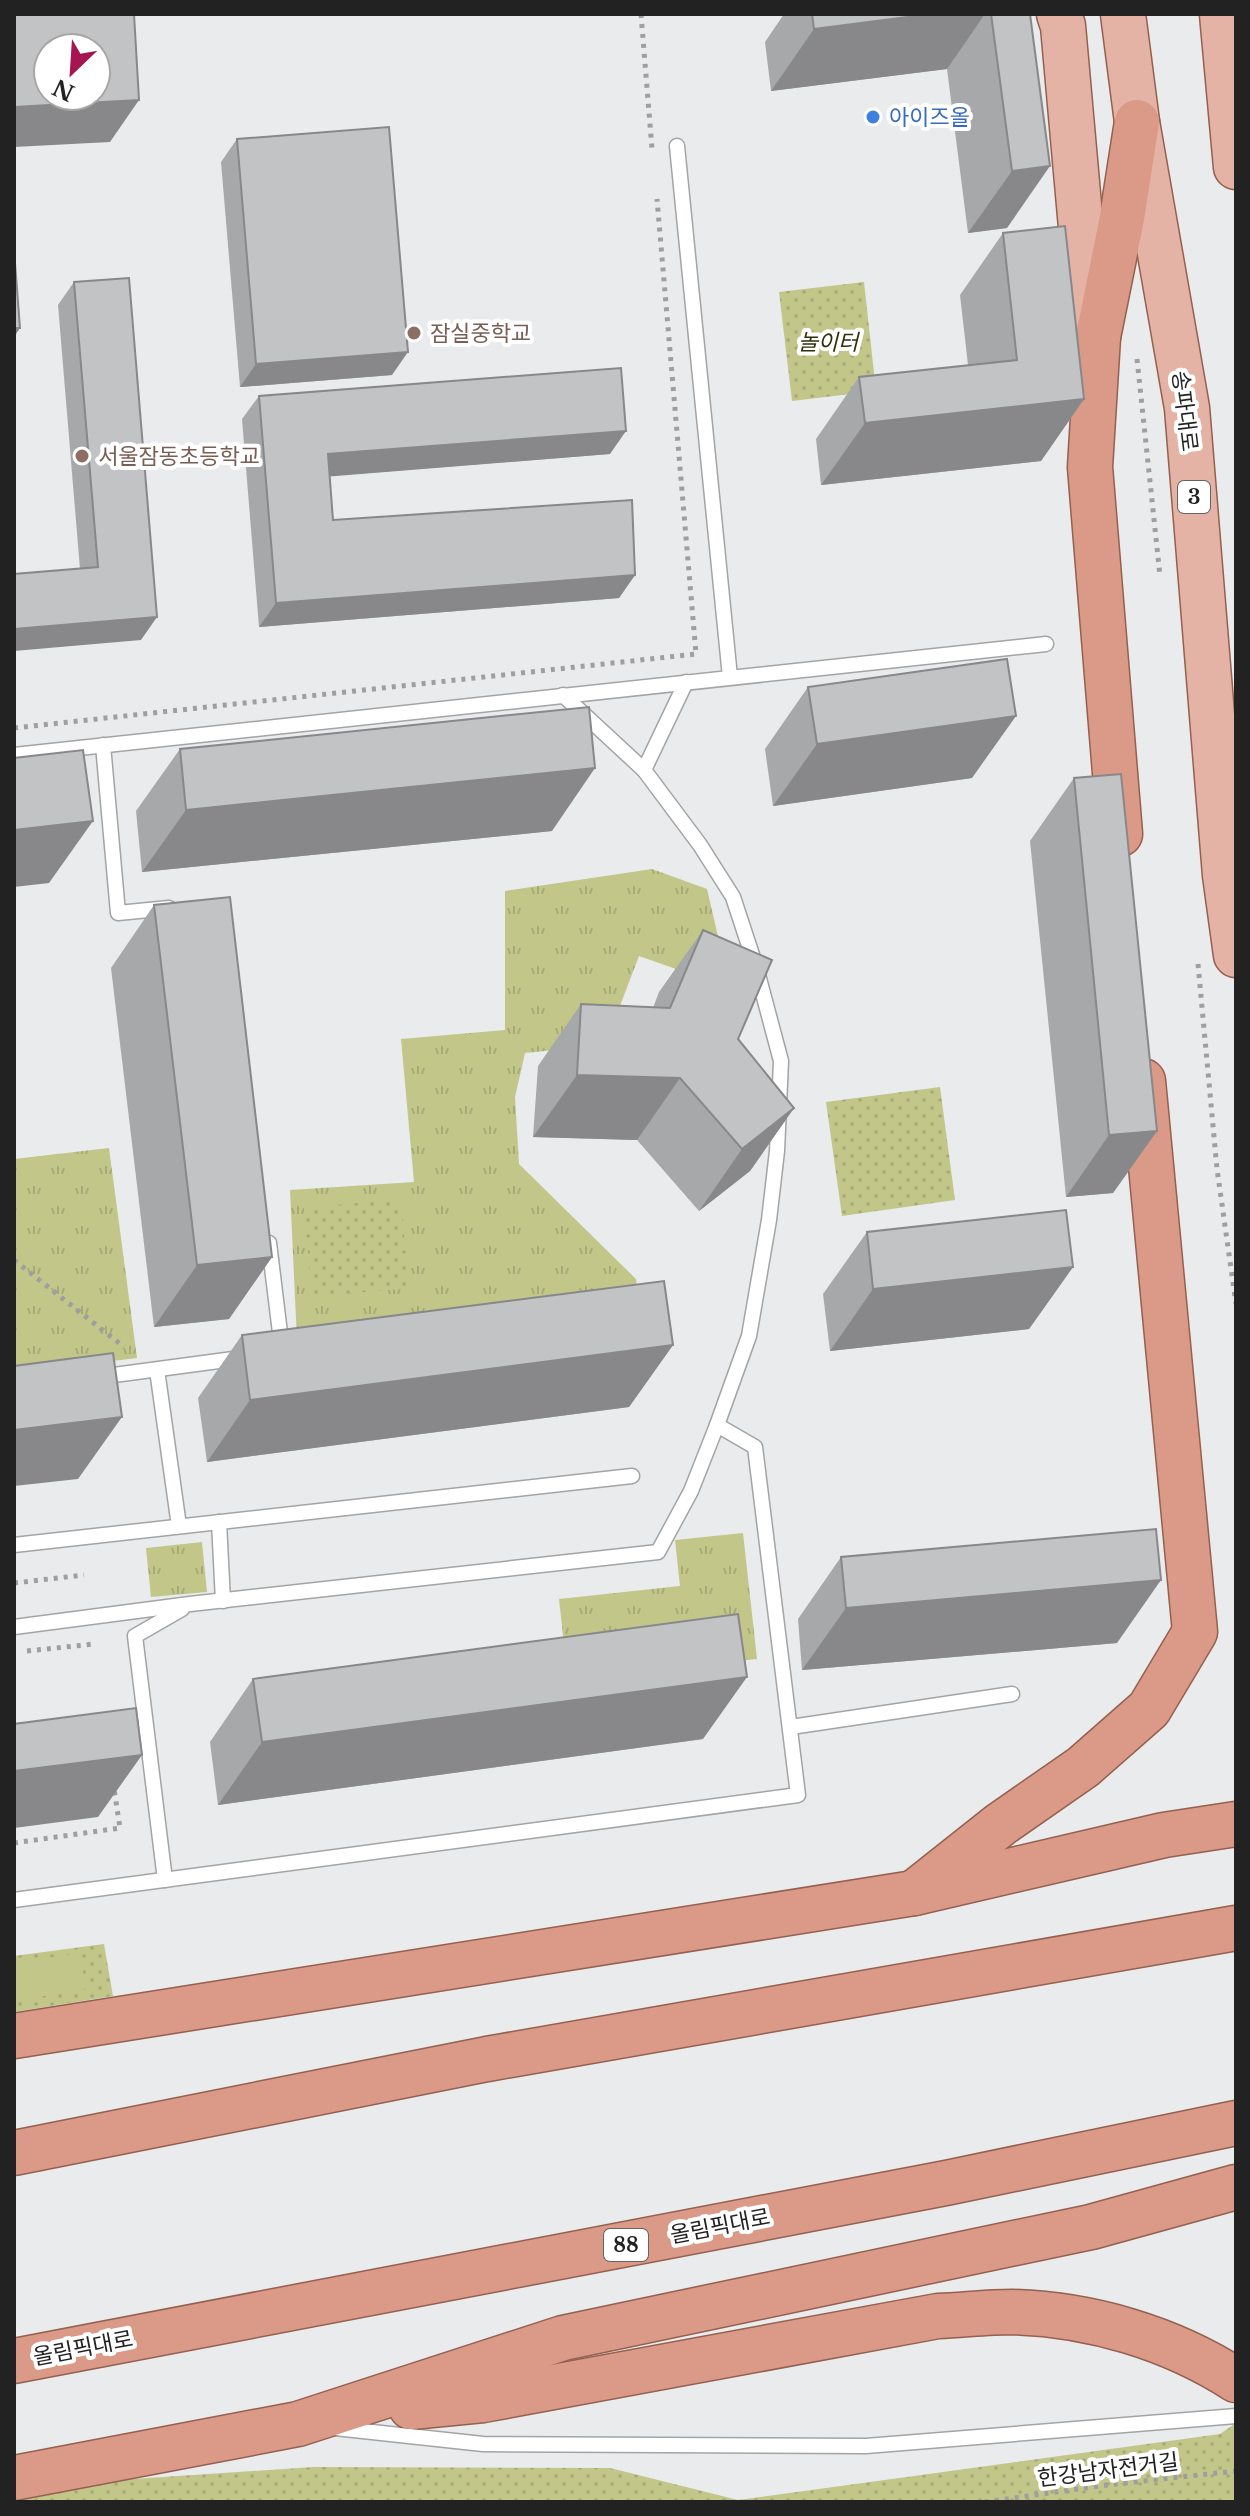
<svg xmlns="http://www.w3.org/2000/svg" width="1250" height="2516" viewBox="0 0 1250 2516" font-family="'Libre Baskerville','Noto Sans KR',serif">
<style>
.grass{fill:url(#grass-tufts)}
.park{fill:url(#park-dots)}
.pitch{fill:#c2c789}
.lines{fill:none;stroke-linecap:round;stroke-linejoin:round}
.service-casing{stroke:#a3a4a5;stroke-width:17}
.primary-casing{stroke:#946050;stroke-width:47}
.trunk-casing{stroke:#946050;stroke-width:47}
.path{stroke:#9e9fa0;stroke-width:5;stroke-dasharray:4 6;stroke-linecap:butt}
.service{stroke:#fff;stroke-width:14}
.primary{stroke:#e4b3a5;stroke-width:44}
.trunk{stroke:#db9a87;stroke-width:44}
.wall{fill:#a7a8a9}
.shaded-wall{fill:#88888a}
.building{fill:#c2c3c5;stroke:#88888a;stroke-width:2;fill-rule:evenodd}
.shop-dot{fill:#3f7fe0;stroke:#fff;stroke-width:3}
.education-dot{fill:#8d6e63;stroke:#fff;stroke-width:3}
.labels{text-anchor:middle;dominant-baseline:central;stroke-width:8;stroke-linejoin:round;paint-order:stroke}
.shield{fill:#fff;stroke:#646465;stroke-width:2}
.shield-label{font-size:20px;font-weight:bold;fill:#222223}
.shop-label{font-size:22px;fill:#366cbe;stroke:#fff;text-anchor:start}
.education-label{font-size:22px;fill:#785e54;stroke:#fff;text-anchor:start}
.park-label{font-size:22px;font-style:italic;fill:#2f310a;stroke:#fff}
.street-label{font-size:22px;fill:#222223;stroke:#fff}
</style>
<defs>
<pattern id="grass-tufts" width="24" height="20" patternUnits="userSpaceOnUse" patternTransform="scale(2)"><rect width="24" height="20" fill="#c2c789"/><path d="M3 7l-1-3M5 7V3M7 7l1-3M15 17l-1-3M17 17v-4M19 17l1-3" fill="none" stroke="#a6ab76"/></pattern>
<pattern id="park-dots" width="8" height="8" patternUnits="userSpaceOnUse" patternTransform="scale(2)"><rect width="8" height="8" fill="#c2c789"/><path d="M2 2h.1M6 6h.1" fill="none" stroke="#a6ab76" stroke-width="1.8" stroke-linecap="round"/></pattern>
</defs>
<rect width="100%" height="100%" fill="#e9ebec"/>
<!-- grass -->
<g class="grass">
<path d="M652,869L707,889L730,988L639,956L605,1045L525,1053L515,1097L519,1164L636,1279L643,1329L298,1362L290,1190L414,1182L401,1039L505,1030V891Z"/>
<path d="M109,1148L137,1358L14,1373V1159Z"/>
<path d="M743,1533L757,1659L568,1679L559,1599L680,1586L675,1540Z"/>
<path d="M202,1542L207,1592L151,1597L146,1548Z"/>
</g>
<!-- park -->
<g class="park">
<path d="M864,282L876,391L792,401L779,292Z"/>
<path d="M940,1087L955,1200L842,1216L826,1102Z"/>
<path d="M401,1199L409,1288L312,1297L304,1208Z"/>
<path d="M104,1944L113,1996L14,2012V1956Z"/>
<path d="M1236,2423V2502H14V2487L314,2467L610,2468L738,2500L1220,2434Z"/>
</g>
<!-- pitch -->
<path class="pitch" d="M80,1953L86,1989L14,2001V1963Z"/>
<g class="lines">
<!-- service casing -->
<g class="service-casing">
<g id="service">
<path d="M677,146L730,677"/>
<path d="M563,695L644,770L700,845L733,897L756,967L781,1061L777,1151L769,1220L749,1336L717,1425"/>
<path d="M103,745L118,913L169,908"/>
<path d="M14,755L1046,644"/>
<path d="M644,770L686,682"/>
<path d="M269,1243L282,1349"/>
<path d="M157,1370L179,1526"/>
<path d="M99,1377L241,1358"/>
<path d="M219,1522L223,1601"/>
<path d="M14,1545L632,1476"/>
<path d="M14,1627L190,1604L658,1552L691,1491L717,1425L755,1447L798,1795L14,1900"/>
<path d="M791,1727L1012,1694"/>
<path d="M165,1880L135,1636L182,1609"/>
<path d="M335,2428L483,2444L866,2446L1236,2416"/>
</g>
</g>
<!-- primary casing -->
<g class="primary-casing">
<g id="primary">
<path d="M1059,14L1063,26L1083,250L1098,337"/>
<path d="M1123,14L1137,122L1187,408L1225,875L1236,955"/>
<path d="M1222,14L1236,167"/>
</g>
</g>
<!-- trunk casing -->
<g class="trunk-casing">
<g id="trunk">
<path d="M1120,834L1090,467L1098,337L1122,218L1137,122"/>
<path d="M914,1893L1001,1824L1083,1767L1149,1709L1195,1632L1143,1081"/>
<path d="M14,2036L914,1893L1164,1835L1236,1824"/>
<path d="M14,2153L487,2059L1236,1928"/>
<path d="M14,2361L946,2183L1236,2123"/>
<path d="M411,2407L483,2400L938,2316C963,2315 988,2312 1012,2312C1090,2314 1171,2338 1236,2380"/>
<path d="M14,2478L298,2424L563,2338L1091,2227L1236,2187"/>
</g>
</g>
<!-- path -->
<g class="path">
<path d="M641,14L652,149"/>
<path d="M1137,359L1160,576"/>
<path d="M14,728L696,654L657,199"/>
<path d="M1198,964L1217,1169L1236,1304"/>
<path d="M14,1260L124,1347"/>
<path d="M14,1583L84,1575"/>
<path d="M27,1651L94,1644"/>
<path d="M14,1843L120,1828L114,1789"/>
<path d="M985,2502L1107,2485L1236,2471"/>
</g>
<!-- service -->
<use href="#service" class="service"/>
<!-- primary -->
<use href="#primary" class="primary"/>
<!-- trunk -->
<use href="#trunk" class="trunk"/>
</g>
<!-- wall -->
<g class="wall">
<path d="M784,14H1030L1007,228L968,233L947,69L771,91L765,42Z"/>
<path d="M237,139L392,375L240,387L221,162Z"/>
<path d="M1003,233L1084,399L1041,461L821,485L816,439L859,377L968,365L960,295Z"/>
<path d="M74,282L141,640L80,569L58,305Z"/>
<path d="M259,396L610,454L329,476L333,520L635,575L619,598L259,627L242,419Z"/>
<path d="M808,687L972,778L773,806L765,749Z"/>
<path d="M180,749L552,831L142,872L136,811Z"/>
<path d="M1074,778L1157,1131L1113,1193L1066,1197L1030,841Z"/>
<path d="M154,905L272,1257L229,1319L154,1327L111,968Z"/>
<path d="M703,930L738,1039L794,1108L750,1171L699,1211L637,1140L533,1137L538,1066L581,1004L653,1008L659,992Z"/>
<path d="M867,1232L1073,1267L1029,1329L830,1351L823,1294Z"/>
<path d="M242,1335L673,1345L629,1407L207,1462L198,1398Z"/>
<path d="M841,1557L1117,1643L802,1670L798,1619Z"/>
<path d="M253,1679L703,1739L218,1805L210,1742Z"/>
</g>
<!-- shaded-wall -->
<g class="shaded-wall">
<path d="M931,14H985L947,69L771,91L814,29Z"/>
<path d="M139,100L110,142L14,147V107Z"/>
<path d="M1050,166L1007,228L968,233L1012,171Z"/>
<path d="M14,328H20L14,337Z"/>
<path d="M408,352L392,375L240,387L256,364Z"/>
<path d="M1084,399L1041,461L821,485L865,423Z"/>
<path d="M626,431L610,454L311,478L328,454Z"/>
<path d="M635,575L619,598L259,627L276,603Z"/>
<path d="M157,617L141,640L14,651V629Z"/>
<path d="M1016,716L972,778L773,806L817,744Z"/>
<path d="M595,768L552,831L142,872L186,810Z"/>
<path d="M93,821L49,883L14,887V830Z"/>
<path d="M577,1075L680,1078L637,1140L533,1137Z"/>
<path d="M794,1108L750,1171L699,1211L742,1149Z"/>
<path d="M1157,1131L1113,1193L1066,1197L1109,1135Z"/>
<path d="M272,1257L229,1319L154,1327L197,1265Z"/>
<path d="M1073,1267L1029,1329L830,1351L873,1289Z"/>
<path d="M673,1345L629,1407L207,1462L250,1400Z"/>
<path d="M122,1417L78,1479L14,1486V1430Z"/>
<path d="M1161,1580L1117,1643L802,1670L846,1608Z"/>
<path d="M747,1677L703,1739L218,1805L262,1742Z"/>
<path d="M142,1755L98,1817L14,1828V1771Z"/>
</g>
<!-- building -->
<g class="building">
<path d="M14,14H134L139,100L14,107ZM48,48H96V96H48Z"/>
<path d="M812,14H931L814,29Z"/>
<path d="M991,14H1030L1050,166L1012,171Z"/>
<path d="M389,127L408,352L256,364L237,139Z"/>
<path d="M1065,226L1084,399L865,423L859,377L1017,360L1003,233Z"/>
<path d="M14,250L20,328H14Z"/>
<path d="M129,278L157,617L14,629V574L98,567L74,282Z"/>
<path d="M621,368L626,431L328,454L333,520L632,500L635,575L276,603L259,396Z"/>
<path d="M1007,659L1016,716L817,744L808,687Z"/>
<path d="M589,707L595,768L186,810L180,749Z"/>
<path d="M83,750L93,821L14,830V758Z"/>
<path d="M1121,774L1157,1131L1109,1135L1074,778Z"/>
<path d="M230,897L272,1257L197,1265L154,905Z"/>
<path d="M703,930L772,960L738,1039L794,1108L742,1149L680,1078L577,1075L581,1004L670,1008Z"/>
<path d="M1066,1210L1073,1267L873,1289L867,1232Z"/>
<path d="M664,1281L673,1345L250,1400L242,1335Z"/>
<path d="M113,1353L122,1417L14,1430V1366Z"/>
<path d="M1156,1529L1161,1580L846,1608L841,1557Z"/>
<path d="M738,1614L747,1677L262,1742L253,1679Z"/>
<path d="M136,1708L142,1755L14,1771V1724Z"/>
</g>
<!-- markers -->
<circle class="shop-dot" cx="873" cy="117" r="8"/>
<g class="education-dot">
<circle cx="414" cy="333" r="8"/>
<circle cx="82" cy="456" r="8"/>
</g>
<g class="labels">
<!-- shield labels -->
<g class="shield">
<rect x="1178" y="481" width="32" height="32" rx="6"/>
<rect x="604" y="2229" width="44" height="32" rx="6"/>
</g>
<g class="shield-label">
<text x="1194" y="497">3</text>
<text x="626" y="2245">88</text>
</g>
<!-- shop labels -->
<g class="shop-label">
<text x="889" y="117">아이즈올</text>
</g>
<!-- education labels -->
<g class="education-label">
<text x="430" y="333">잠실중학교</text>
<text x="98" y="456">서울잠동초등학교</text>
</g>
<!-- park labels -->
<g class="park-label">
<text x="828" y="342">놀이터</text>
</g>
<!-- street labels -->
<g class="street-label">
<text transform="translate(1185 411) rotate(83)">송파대로</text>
<text transform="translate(720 2226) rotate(-11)">올림픽대로</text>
<text transform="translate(83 2348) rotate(-11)">올림픽대로</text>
<text transform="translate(1108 2470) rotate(-7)">한강남자전거길</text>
</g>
</g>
<!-- border -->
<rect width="1250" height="2516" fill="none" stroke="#222223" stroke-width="32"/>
<!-- north arrow -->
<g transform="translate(72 72) rotate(205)"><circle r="38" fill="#ffffff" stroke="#a7a7a7" stroke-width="2"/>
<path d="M0-6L14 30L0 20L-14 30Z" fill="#a71550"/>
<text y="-12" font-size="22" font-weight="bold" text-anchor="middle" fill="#222223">N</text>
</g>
</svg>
